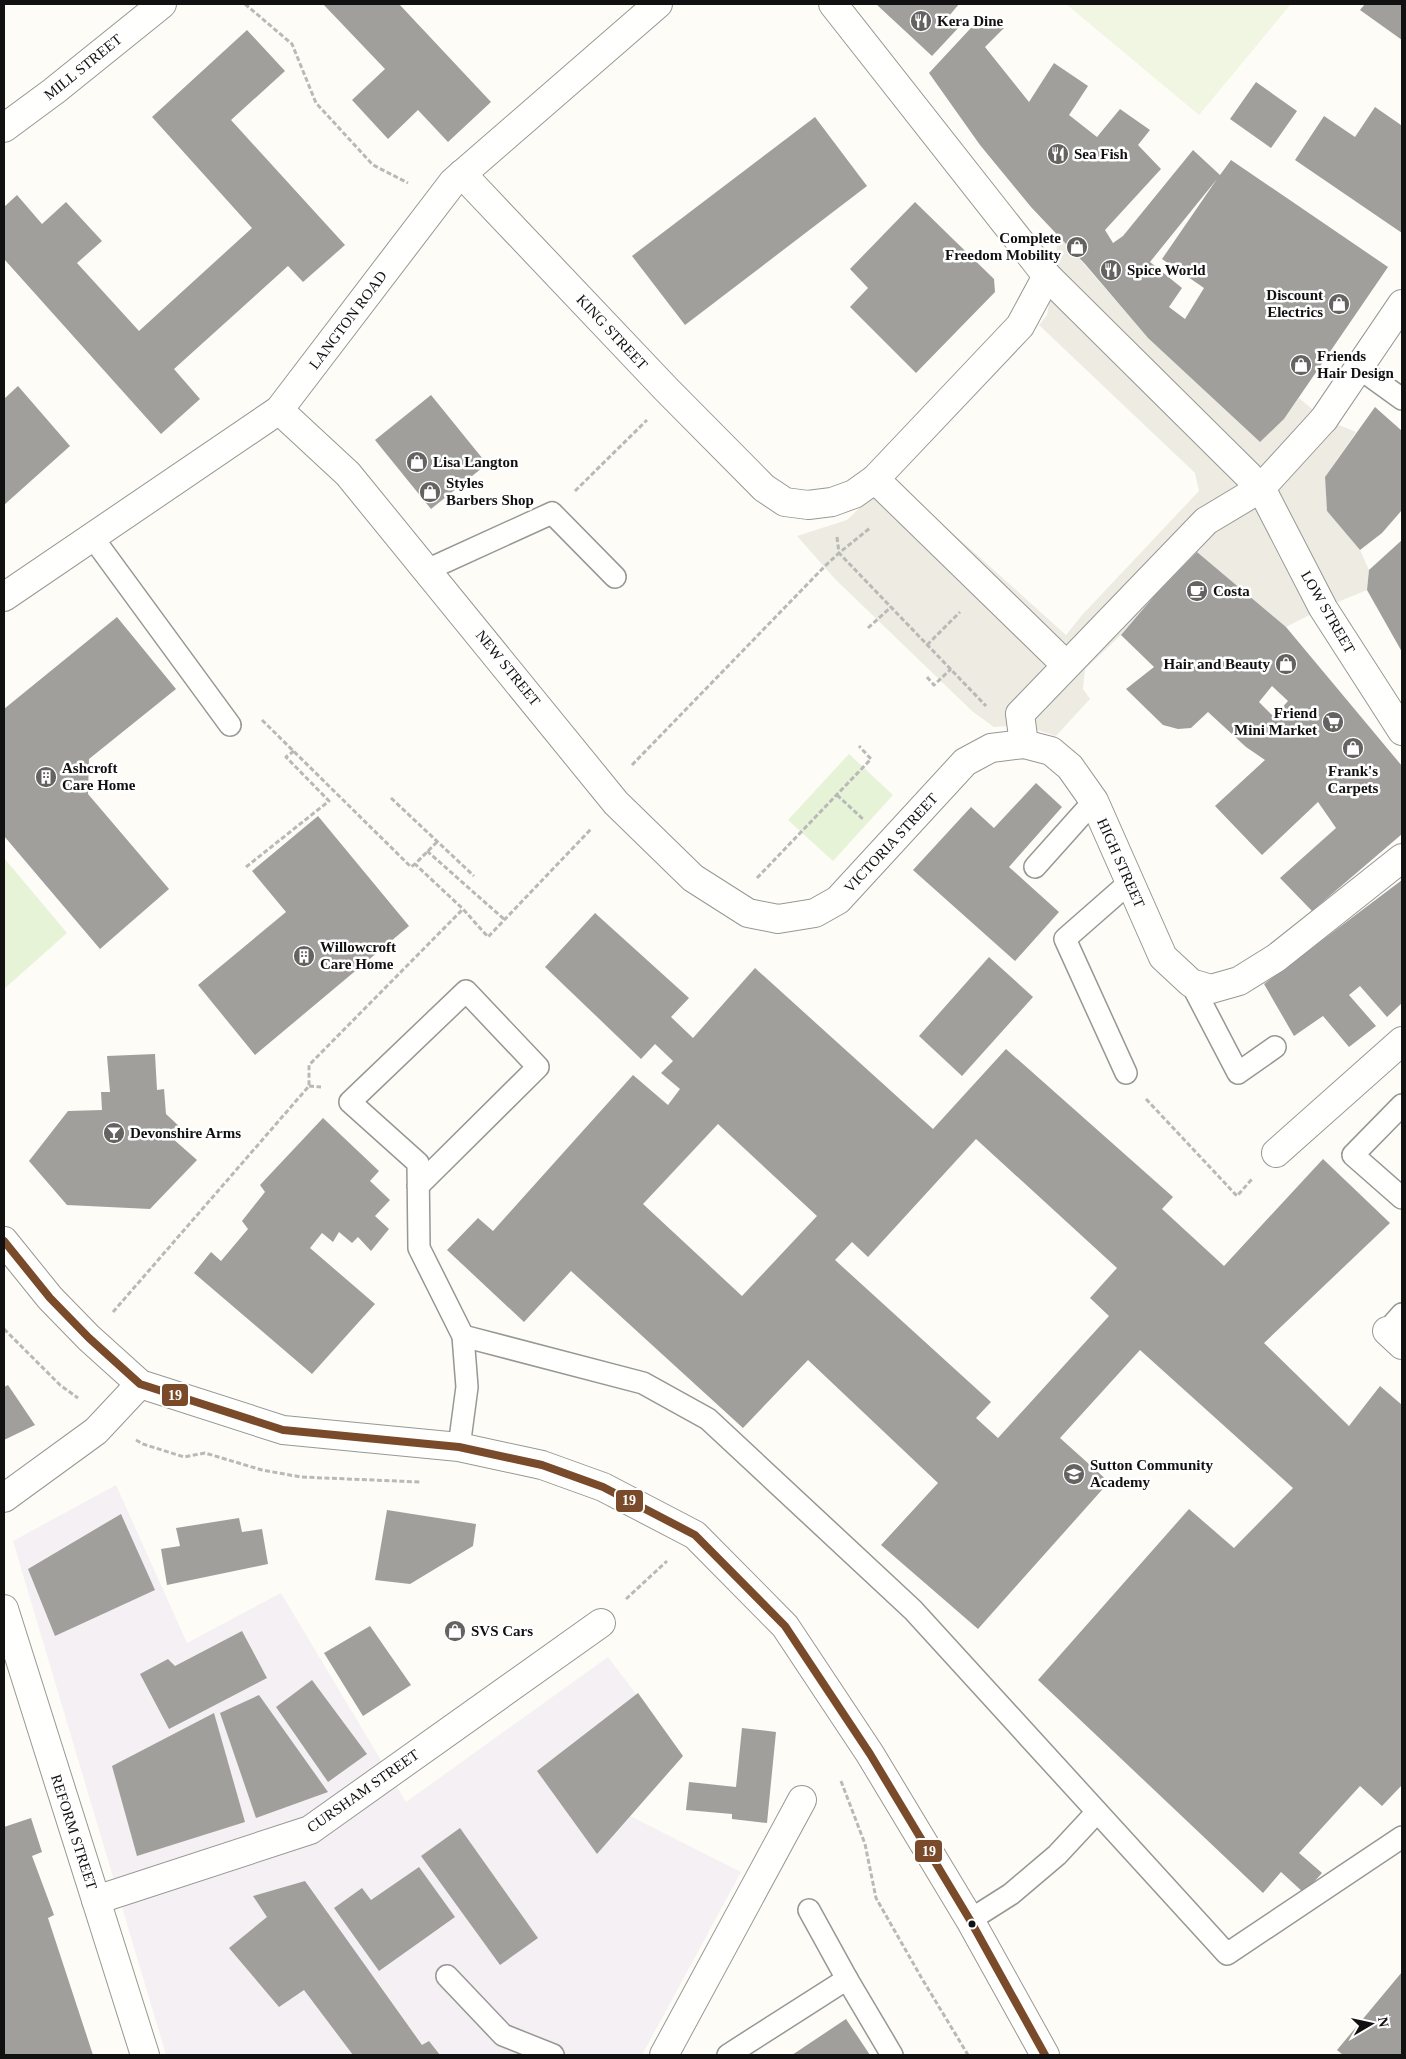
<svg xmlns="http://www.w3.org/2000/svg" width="1406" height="2059" viewBox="0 0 1406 2059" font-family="'Times New Roman',serif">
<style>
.industrial{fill:#f5f0f3}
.green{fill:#e7f3d7}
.pitch{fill:#f0f6e1}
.plaza{fill:#edebe2}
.building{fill:#a19f9c;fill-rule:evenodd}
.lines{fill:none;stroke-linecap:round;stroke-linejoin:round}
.service-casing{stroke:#979795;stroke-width:24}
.pedestrian-casing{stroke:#979795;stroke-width:30}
.minor-casing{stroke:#979795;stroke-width:30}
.path{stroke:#b9b9b8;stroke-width:3;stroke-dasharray:5 2.5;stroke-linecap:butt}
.service{stroke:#fffffe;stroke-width:21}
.pedestrian{stroke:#fffffe;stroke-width:28}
.minor{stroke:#fffffe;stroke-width:28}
.bus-1-casing{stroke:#fff;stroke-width:11}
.bus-1{stroke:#7a4b2a;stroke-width:8}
.bus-dot{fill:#111;stroke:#fff;stroke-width:2}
.labels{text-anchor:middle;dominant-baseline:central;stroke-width:5;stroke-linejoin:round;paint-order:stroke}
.poi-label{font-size:15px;font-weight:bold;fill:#111;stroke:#fff;text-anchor:start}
.street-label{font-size:15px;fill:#111;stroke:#fff}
.line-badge{stroke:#fff;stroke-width:2}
.badge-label{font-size:14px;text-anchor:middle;font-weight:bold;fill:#fff}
</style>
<rect width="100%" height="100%" fill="#fdfcf7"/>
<!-- industrial -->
<path class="industrial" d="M116,1485L187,1643L281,1593L406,1802L608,1657L683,1756L630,1816L741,1872L642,2055H166L13,1541Z"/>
<!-- green -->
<g class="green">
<path d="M849,754L893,795L833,861L788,820Z"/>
<path d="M4,858L67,933L4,989Z"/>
</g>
<!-- pitch -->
<path class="pitch" d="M1066,4H1291L1199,115Z"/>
<!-- plaza -->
<path class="plaza" d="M1058,234L1148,338L1260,442L1284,419L1299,398L1324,419L1356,432L1325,477L1327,511L1360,550L1369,570L1367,590L1323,608L1286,627L1197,552L1155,595L1121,635L1085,669L1083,689L1090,699L1056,736L1022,725L994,727L972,711L835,579L797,536L847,520L882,486L897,483L1066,635L1083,614L1199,491L1195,473L1039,325L1047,315L1055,268Z"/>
<!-- building -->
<g class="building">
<path d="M323,4H399L491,102L448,142L418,110L388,139L352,100L385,69Z"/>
<path d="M876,4H959L949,16L960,26L932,56Z"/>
<path d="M1365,4H1402V40L1360,10Z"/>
<path d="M983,15L1004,28L985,47L1029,102L1054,63L1088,86L1069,115L1097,137L1120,109L1150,130L1138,145L1161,169L1105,230L1113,243L1123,236L1193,150L1220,175L1231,160L1388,267L1284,419L1260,442L1148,338L1085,264L1031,207L980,145L929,73ZM1217,179L1162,259L1204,288L1185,319L1169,307L1182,288L1150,262Z"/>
<path d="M247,30L285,71L231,120L345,245L303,282L288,266L174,369L200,399L161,434L4,259V207L17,195L42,224L66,202L102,241L77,263L139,331L252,228L152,117Z"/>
<path d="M1256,82L1297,111L1271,148L1230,119Z"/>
<path d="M1375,107L1401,125L1402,123V233L1295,160L1324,116L1355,137Z"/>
<path d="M815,117L867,186L685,325L632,256Z"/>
<path d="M915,202L994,279L995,292L916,373L850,307L868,288L850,269Z"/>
<path d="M18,386L70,446L4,505V399Z"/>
<path d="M431,395L487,464L431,509L375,440Z"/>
<path d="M1375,407L1402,431V510L1382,533L1360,550L1327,511L1325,477Z"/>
<path d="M1402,540V652L1367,590L1369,570Z"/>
<path d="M1197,552L1286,627L1402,766V834L1312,911L1280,878L1336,828L1318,802L1262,855L1215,806L1265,760L1246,747L1208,712L1191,728L1178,729L1163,725L1126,689L1154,667L1121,635L1155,595ZM1272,686L1288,701L1274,717L1259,702Z"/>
<path d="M117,617L176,689L89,759L88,794L169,889L100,949L4,836V709Z"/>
<path d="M1036,783L1062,807L1009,867L1059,912L1015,961L913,870L971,807L994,828Z"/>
<path d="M318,816L409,926L255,1055L198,985L286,912L252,871Z"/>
<path d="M1402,880V1003L1387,1017L1360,986L1349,995L1376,1026L1349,1047L1323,1016L1294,1036L1264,984Z"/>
<path d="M595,913L689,998L671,1017L693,1038L755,968L933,1129L1006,1049L1173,1197L1162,1209L1224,1266L1323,1159L1390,1223L1264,1343L1349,1426L1380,1386L1402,1405V1785L1382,1806L1360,1786L1299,1853L1322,1873L1304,1893L1281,1872L1263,1893L1038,1680L1189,1509L1234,1548L1293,1488L1140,1350L1060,1438L1109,1482L978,1629L881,1545L938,1483L808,1360L743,1428L571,1271L524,1322L447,1250L478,1218L493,1231L633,1075L668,1105L680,1089L661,1073L673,1061L655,1044L641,1059L545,967ZM718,1124L817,1216L742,1296L643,1204ZM976,1139L1117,1268L1090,1298L1109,1316L998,1438L976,1418L991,1402L835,1260L852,1242L868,1257Z"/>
<path d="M989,957L1033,997L962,1076L919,1036Z"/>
<path d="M155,1054L157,1090L164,1089L166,1114L181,1128L172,1138L197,1160L150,1209L67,1205L29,1161L68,1111L102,1110L101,1092H110L107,1056Z"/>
<path d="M323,1118L379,1171L370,1181L390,1200L375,1216L389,1229L371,1251L358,1237L352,1243L339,1232L333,1242L322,1233L310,1248L375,1304L312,1374L194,1273L211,1252L221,1261L248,1229L242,1221L265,1192L260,1185Z"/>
<path d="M8,1385L35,1425L4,1440V1387Z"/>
<path d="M387,1510L476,1524L473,1546L410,1584L375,1580Z"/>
<path d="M121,1514L155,1590L55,1636L28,1569Z"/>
<path d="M239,1518L242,1532L262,1529L268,1564L167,1585L161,1549L180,1546L176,1528Z"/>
<path d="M370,1626L411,1685L363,1716L324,1653Z"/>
<path d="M242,1631L267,1678L169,1729L140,1674L168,1659L175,1666Z"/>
<path d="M312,1680L367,1754L328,1782L276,1707Z"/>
<path d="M638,1693L683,1756L597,1854L537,1771Z"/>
<path d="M259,1695L328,1792L256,1818L220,1713Z"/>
<path d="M214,1713L245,1822L137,1856L112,1766Z"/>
<path d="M742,1728L776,1732L767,1823L732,1819V1814L686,1810L689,1782L736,1787Z"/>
<path d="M31,1818L42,1852L32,1856L54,1915L48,1918L93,2055H4V1827Z"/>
<path d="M460,1828L538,1938L500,1965L421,1856Z"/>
<path d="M419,1867L455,1917L379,1971L334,1908L362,1888L371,1900Z"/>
<path d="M305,1881L422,2045L429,2041L440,2055H353L304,1990L279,2007L229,1948L267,1917L253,1896Z"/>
<path d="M1402,1972V2055H1343L1337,2050Z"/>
<path d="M846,2019L870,2055H792Z"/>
</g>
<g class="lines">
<!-- service casing -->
<g class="service-casing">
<g id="service">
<path d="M1359,368L1402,399"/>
<path d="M93,538L230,725"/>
<path d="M427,570L552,513L615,577"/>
<path d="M1035,867L1094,801"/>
<path d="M1191,983L1238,1073L1275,1047"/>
<path d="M1126,1073L1065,939L1130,882"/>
<path d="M1402,1105L1353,1155L1402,1198"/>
<path d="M418,1186L538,1067L466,991L350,1102L418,1163L419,1248L463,1336L467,1387L459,1447"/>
<path d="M1387,1331L1402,1314"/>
<path d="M463,1336L643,1383L708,1419L913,1610L1227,1954L1402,1837"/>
<path d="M809,1910L847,1979"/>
<path d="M970,1920L1011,1894L1057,1855L1097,1812"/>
<path d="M447,1976L503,2035L553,2055"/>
<path d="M728,2055L847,1979L892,2055"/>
</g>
</g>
<!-- pedestrian casing -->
<g class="pedestrian-casing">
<g id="pedestrian">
<path d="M1047,276L1261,488L1323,608L1402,731"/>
<path d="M875,479L1066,665"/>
<path d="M1024,744L1020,714L1206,521L1261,488L1324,419"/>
<path d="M1276,1153L1402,1041"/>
</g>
</g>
<!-- minor casing -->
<g class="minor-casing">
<g id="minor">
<path d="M4,128L54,91L162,4"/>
<path d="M462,174L666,389L764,488L785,502L808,505L832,502L854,494L875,479L1020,326L1047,276L833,4"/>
<path d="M279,410L348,474L616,803L693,878L748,913L778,919L815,913L838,900L965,762L991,748L1024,744L1051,751L1070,767L1094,801L1163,957L1191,983L1211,989L1239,981L1276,958L1402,858"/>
<path d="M1324,419L1402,304"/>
<path d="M4,597L279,410L453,182L658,4"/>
<path d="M4,1241L50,1298L89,1338L140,1384L283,1430L459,1447L542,1465L603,1487L695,1535L785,1626L870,1754L970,1920L1045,2055"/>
<path d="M1387,1331L1402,1345"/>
<path d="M4,1498L96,1431L140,1384"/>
<path d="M4,1609L145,2055"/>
<path d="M96,1900L310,1830L601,1623"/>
<path d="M664,2055L802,1800"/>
</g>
</g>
<!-- path -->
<g class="path">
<path d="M245,4L292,44L316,103L373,165L408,183"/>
<path d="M575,491L647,420"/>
<path d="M837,537L839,553L986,706"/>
<path d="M868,628L891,607"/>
<path d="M927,645L960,612"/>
<path d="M927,677L934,685L951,669"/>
<path d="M262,720L411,867L415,864"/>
<path d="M632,765L825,566L839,553L870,528"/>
<path d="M837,795L864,820"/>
<path d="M391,798L474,876"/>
<path d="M437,842L415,864L463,909"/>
<path d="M427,851L505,920"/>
<path d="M246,867L329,801L286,757L294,751"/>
<path d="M757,878L871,759L859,746"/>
<path d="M309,1086L321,1087"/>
<path d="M1146,1099L1237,1196L1252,1179"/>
<path d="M113,1312L309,1086V1065L463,909L488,937L591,829"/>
<path d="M4,1329L60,1385L78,1398"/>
<path d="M136,1440L143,1444L184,1457L205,1453L262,1470L301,1477L420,1482"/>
<path d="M626,1599L667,1561"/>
<path d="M841,1781L865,1844L876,1898L921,1977L968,2055"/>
</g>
<!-- service -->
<use href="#service" class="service"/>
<!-- pedestrian -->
<use href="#pedestrian" class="pedestrian"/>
<!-- minor -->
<use href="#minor" class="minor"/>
<!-- bus-1 casing -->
<g class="bus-1-casing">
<path id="bus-1" d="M4,1241L50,1298L89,1338L140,1384L283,1430L459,1447L542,1465L603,1487L695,1535L785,1626L870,1754L970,1920L1045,2055"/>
</g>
<!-- bus-1 -->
<use href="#bus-1" class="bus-1"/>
</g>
<!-- icons -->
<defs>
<g id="restaurant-disc" transform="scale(1.125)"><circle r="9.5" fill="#646362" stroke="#fff"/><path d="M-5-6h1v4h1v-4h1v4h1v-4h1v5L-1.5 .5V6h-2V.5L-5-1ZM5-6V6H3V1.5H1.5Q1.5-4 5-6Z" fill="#fff"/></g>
<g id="shop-disc" transform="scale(1.125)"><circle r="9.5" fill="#646362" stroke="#fff"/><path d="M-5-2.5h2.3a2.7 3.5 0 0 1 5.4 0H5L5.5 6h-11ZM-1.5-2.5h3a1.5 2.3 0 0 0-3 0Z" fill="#fff"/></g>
<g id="cafe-disc" transform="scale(1.125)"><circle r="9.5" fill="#646362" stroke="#fff"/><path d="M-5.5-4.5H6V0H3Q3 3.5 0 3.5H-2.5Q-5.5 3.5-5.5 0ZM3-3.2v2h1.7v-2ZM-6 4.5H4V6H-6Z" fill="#fff"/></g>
<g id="supermarket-disc" transform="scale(1.125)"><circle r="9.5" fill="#646362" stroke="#fff"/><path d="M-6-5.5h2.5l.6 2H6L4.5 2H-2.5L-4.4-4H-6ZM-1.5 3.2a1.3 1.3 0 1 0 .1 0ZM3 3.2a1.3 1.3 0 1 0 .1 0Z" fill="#fff"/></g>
<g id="building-disc" transform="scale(1.125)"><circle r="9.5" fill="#646362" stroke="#fff"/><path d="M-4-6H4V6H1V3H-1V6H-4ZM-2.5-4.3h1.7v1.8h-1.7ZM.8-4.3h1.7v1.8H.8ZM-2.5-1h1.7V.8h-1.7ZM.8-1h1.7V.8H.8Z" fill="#fff"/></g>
<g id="bar-disc" transform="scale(1.125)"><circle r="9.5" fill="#646362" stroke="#fff"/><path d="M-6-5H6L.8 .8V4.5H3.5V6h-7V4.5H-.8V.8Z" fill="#fff"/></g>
<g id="school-disc" transform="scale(1.125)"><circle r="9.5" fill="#646362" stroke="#fff"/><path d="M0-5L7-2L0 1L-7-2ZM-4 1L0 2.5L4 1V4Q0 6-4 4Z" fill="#fff"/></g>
</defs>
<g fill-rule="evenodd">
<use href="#restaurant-disc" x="921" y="21"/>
<use href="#restaurant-disc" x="1058" y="154"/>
<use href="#shop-disc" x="1077" y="247"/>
<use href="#restaurant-disc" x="1111" y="270"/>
<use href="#shop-disc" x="1339" y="304"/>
<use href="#shop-disc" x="1301" y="365"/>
<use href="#shop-disc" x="417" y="462"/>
<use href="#shop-disc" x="430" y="492"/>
<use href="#cafe-disc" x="1197" y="591"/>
<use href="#shop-disc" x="1286" y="664"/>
<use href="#supermarket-disc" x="1333" y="722"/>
<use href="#shop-disc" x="1353" y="748"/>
<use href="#building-disc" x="46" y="777"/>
<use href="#building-disc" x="304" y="956"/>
<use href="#bar-disc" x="114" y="1133"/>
<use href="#school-disc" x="1074" y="1474"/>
<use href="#shop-disc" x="455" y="1631"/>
</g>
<!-- markers -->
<circle class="bus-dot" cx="972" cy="1924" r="4.5"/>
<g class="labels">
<!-- poi labels -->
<g class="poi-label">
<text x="937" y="21">Kera Dine</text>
<text x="1074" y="154">Sea Fish</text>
<text x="1061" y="238" text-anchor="end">Complete<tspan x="1061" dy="17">Freedom Mobility</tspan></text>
<text x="1127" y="270">Spice World</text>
<text x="1323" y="295" text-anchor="end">Discount<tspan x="1323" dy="17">Electrics</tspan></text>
<text x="1317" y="356">Friends<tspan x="1317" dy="17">Hair Design</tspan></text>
<text x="433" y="462">Lisa Langton</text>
<text x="446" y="483">Styles<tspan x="446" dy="17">Barbers Shop</tspan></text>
<text x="1213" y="591">Costa</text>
<text x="1270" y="664" text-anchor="end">Hair and Beauty</text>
<text x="1317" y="713" text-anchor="end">Friend<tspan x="1317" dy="17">Mini Market</tspan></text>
<text x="62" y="768">Ashcroft<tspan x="62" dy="17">Care Home</tspan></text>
<text x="1353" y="771" text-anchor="middle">Frank's<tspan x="1353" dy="17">Carpets</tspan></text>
<text x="320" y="947">Willowcroft<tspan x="320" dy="17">Care Home</tspan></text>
<text x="130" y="1133">Devonshire Arms</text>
<text x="1090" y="1465">Sutton Community<tspan x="1090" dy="17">Academy</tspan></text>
<text x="471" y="1631">SVS Cars</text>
</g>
<!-- street labels -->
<g class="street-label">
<text transform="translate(83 67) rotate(-39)">MILL STREET</text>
<text transform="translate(348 320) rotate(-53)">LANGTON ROAD</text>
<text transform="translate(612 332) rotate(47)">KING STREET</text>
<text transform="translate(1328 612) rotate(60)">LOW STREET</text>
<text transform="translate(508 668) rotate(51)">NEW STREET</text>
<text transform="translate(891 843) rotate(-47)">VICTORIA STREET</text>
<text transform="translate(1121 863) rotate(66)">HIGH STREET</text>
<text transform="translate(363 1791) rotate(-35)">CURSHAM STREET</text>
<text transform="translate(74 1832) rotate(72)">REFORM STREET</text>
</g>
</g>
<g class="line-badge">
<rect x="161" y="1383" width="28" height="24" rx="5" fill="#7a4b2a"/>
<rect x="615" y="1489" width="29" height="24" rx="5" fill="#7a4b2a"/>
<rect x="914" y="1839" width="29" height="24" rx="5" fill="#7a4b2a"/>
</g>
<g class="badge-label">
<text x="175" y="1400">19</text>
<text x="629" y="1505">19</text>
<text x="929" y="1856">19</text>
</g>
<!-- border -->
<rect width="1406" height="2059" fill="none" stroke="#111111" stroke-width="10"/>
<!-- north arrow -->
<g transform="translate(1371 2024) rotate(81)" stroke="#ffffff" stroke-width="4" paint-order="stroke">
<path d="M0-4L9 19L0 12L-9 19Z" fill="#111111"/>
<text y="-8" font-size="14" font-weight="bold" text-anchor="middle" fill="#111111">N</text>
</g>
</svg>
